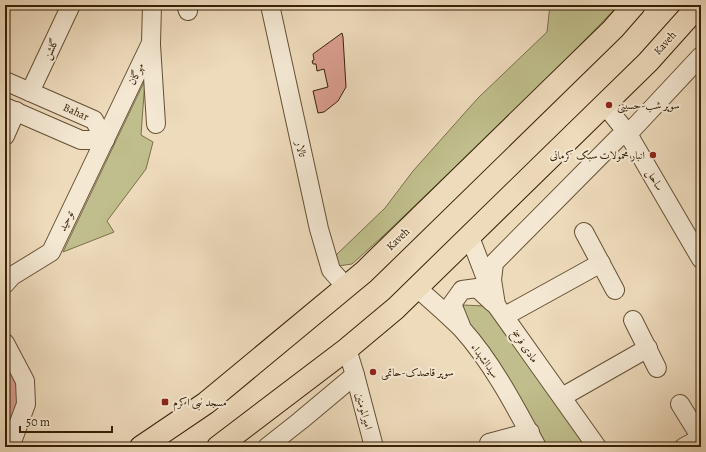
<svg xmlns="http://www.w3.org/2000/svg" width="706" height="452" viewBox="0 0 706 452" font-family="Alegreya,Amiri,serif">
<style>
.green{fill:#bfbe8c;stroke:#7b704a}
.building{fill:#db9e90;stroke:#372107}
.lines{fill:none;stroke-linecap:round;stroke-linejoin:round}
.minor-casing{stroke:#655034;stroke-width:20}
.major-casing{stroke:#372107;stroke-width:24}
.minor{stroke:#f4e8d3;stroke-width:18}
.major{stroke:#eedbbc;stroke-width:22}
.poi-dot{fill:#8f2418;stroke:#f4e8d3;stroke-width:1.5}
.labels{text-anchor:middle;dominant-baseline:central;stroke-width:4;stroke-linejoin:round;paint-order:stroke}
.street-label{font-size:11px;fill:#372107;stroke:#f4e8d3}
.poi-label{font-size:11px;fill:#372107;stroke:#f4e8d3;text-anchor:start}
</style>
<rect width="100%" height="100%" fill="#eedbbc"/>
<filter id="stains"><feTurbulence type="fractalNoise" baseFrequency=".005" numOctaves="4"/><feColorMatrix values="0 0 0 0 .2 0 0 0 0 .09 0 0 0 0 .02 0 0 0 .5 -.17"/></filter>
<radialGradient id="worn" r=".72"><stop offset=".6" stop-color="#630" stop-opacity="0"/><stop offset="1" stop-color="#630" stop-opacity=".3"/></radialGradient>
<!-- green -->
<g class="green">
<path d="M550,5H619L540,86L382,237L352,264L338,266L334,257L385,208L413,171L478,98L547,32Z"/>
<path d="M145,80L141,135L153,142L146,169L107,221L114,232L63,252Z"/>
<path d="M463,305L485,306L587,447H545L467,323Z"/>
</g>
<!-- building -->
<g class="building">
<path d="M342,33L343,37L346,87L338,101L324,112L318,113L313,91L328,87L324,69L317,71L316,64H313L312,61L314,60L313,54Z"/>
<path d="M5,368L19,376L22,393L5,441Z"/>
</g>
<g class="lines">
<!-- minor casing -->
<g class="minor-casing">
<g id="minor">
<path d="M186,5L188,11"/>
<path d="M270,5L319,229L331,270L346,287"/>
<path d="M151,45L156,124"/>
<path d="M5,81L94,120L105,140"/>
<path d="M30,92L71,5"/>
<path d="M605,105L628,134L701,259"/>
<path d="M5,107L81,140H105"/>
<path d="M5,136L16,111"/>
<path d="M584,232L615,290"/>
<path d="M470,237L496,305L597,447"/>
<path d="M5,284L12,276L51,252L151,43L152,5"/>
<path d="M417,288C432,301 448,315 462,329C492,362 516,408 537,447"/>
<path d="M496,305L492,280L494,263L618,138L628,134L701,56"/>
<path d="M505,316L601,263"/>
<path d="M633,320L657,368"/>
<path d="M461,326L452,304L462,290L477,288L493,303"/>
<path d="M5,343L25,381L26,404L10,447"/>
<path d="M347,349L355,375L374,447"/>
<path d="M562,397L648,348"/>
<path d="M680,404L701,438"/>
<path d="M267,447L300,421L355,375"/>
<path d="M490,447L489,443L530,432"/>
<path d="M684,447L701,438"/>
</g>
</g>
<!-- major casing -->
<g class="major-casing">
<g id="major">
<path d="M141,447L206,403L364,272L613,29L634,5"/>
<path d="M218,447L347,349L396,308L648,62L699,5"/>
</g>
</g>
<!-- minor -->
<use href="#minor" class="minor"/>
<!-- major -->
<use href="#major" class="major"/>
</g>
<!-- markers -->
<g class="poi-dot">
<circle cx="609" cy="105" r="4"/>
<circle cx="653" cy="155" r="4"/>
<circle cx="373" cy="372" r="4"/>
<rect x="161" y="398" width="8" height="8" rx="2"/>
</g>
<g class="labels">
<!-- street labels -->
<g class="street-label">
<text transform="translate(665 43) rotate(-48)">Kaveh</text>
<text transform="translate(51 49) rotate(-65)">گلشن</text>
<text transform="translate(136 74) rotate(-65)">مهرگان</text>
<text transform="translate(76 112) rotate(24)">Bahar</text>
<text transform="translate(301 149) rotate(77)">تالار</text>
<text transform="translate(655 180) rotate(60)">ساحل</text>
<text transform="translate(66 221) rotate(-65)">توحید</text>
<text transform="translate(398 239) rotate(-44)">Kaveh</text>
<text transform="translate(525 346) rotate(55)">مادی فرسخ</text>
<text transform="translate(485 361) rotate(54)">سیدالشهداء</text>
<text transform="translate(364 411) rotate(75)">امیرالمومنین</text>
</g>
<!-- poi labels -->
<g class="poi-label">
<text x="617" y="105">سوپر شب-حسینی</text>
<text x="645" y="155" text-anchor="end">انبار محمولات سبک کرمانی</text>
<text x="381" y="372">سوپر قاصدک-حاتمی</text>
<text x="173" y="402">مسجد نبی اکرم</text>
</g>
</g>
<!-- margin -->
<rect width="706" height="452" fill="none" stroke="#eedbbc" stroke-width="20"/>
<rect x="6" y="6" width="694" height="440" fill="none" stroke="#372107" stroke-width="2"/>
<rect x="10" y="10" width="686" height="432" fill="none" stroke="#372107"/>
<!-- scale -->
<path d="M20 426v6h92v-6" fill="none" stroke="#372107" stroke-width="2"/>
<text x="26" y="426" font-size="12" fill="#372107" stroke="#f4e8d3" stroke-width="3" paint-order="stroke">50 m</text>
<rect width="100%" height="100%" filter="url(#stains)"/>
<rect width="100%" height="100%" fill="url(#worn)"/>
</svg>
